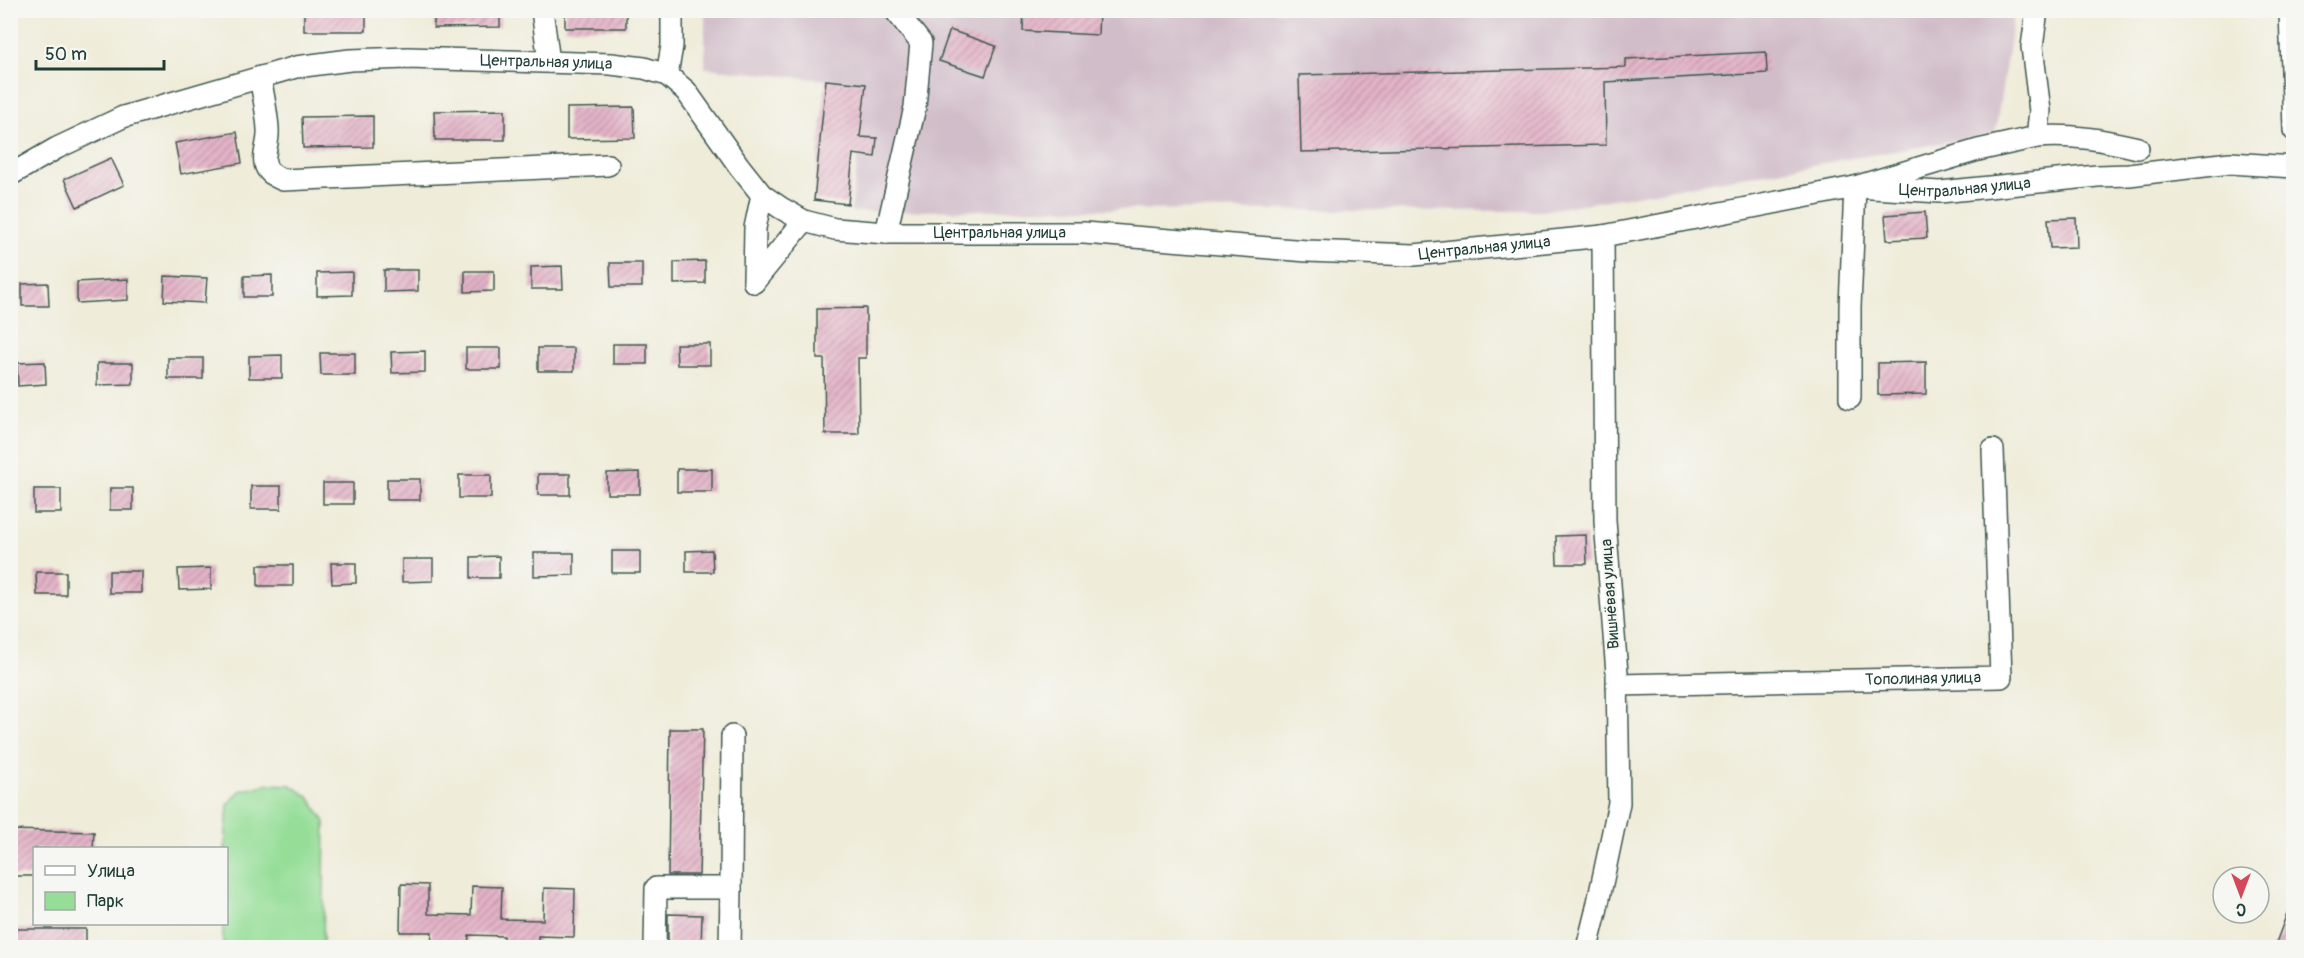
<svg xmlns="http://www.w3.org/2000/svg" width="2304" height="958" viewBox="0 0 2304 958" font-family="Pangolin,sans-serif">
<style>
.industrial{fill:#d1bdc9}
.green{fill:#96de98;stroke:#5a8e66;stroke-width:1.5}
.building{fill:url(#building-hatch)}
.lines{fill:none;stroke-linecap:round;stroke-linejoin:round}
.minor-casing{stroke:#3e574d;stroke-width:24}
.minor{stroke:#fff;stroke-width:21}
.labels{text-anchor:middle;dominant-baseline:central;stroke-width:4.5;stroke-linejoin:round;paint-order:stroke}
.street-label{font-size:16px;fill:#1f3d34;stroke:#f6f6f2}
</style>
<defs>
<pattern id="building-hatch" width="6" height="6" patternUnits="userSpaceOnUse" patternTransform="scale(1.5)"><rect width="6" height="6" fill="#e4b3c7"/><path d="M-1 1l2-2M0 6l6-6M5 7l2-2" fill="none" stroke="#b893a2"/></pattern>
</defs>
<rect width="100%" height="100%" fill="#f6f6f2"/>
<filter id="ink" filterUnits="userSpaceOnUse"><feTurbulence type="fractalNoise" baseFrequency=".0167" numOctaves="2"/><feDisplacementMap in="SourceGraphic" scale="12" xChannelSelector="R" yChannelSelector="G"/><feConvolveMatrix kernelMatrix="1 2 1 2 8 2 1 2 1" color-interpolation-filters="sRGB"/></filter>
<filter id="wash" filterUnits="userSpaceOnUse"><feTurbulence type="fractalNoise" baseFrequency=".008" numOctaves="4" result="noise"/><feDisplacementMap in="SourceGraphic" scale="24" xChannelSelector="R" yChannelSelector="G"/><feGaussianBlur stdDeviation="1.35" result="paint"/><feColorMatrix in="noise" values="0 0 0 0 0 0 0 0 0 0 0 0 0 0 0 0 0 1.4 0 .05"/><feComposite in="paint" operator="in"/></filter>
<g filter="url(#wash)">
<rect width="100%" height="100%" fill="#efecd9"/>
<!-- industrial -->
<path class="industrial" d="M705,11H2014L1995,134L1542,211L1052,209L851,212L866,84L705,68Z"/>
<!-- green -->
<path class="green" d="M267,784L291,785L309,797L325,822L323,947H223V924H226V848H225L228,804L240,791Z"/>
<g id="blocks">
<!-- building -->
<g class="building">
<rect x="304" y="10" width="62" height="21"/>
<path d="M434,10H500V27L434,28Z"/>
<rect x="565" y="10" width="61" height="18"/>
<path d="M1024,10H1099L1098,35L1023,31Z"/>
<path d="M950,30L996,46L985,76L939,61Z"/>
<path d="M1766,52L1767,73L1605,82L1606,145L1301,152L1299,75L1626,67V59Z"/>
<path d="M826,80L866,84L860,137L877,138L875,157L853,154L848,204L814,200Z"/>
<path d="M634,107L635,138L567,139V108Z"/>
<path d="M505,110V140H435L434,111Z"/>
<path d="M373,116V147L303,148L302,117Z"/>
<path d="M237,132L242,163L181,174L175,143Z"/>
<path d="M111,158L124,185L77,207L64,179Z"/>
<path d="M1925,212L1927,238L1887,240L1885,215Z"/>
<path d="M2076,218L2077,247L2050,248L2048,219Z"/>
<path d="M705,261V283L674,284V262Z"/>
<path d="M610,263H642V287H611Z"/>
<path d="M562,266L563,289H531V267Z"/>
<path d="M384,270H418V291L384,292Z"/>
<path d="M465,271H494V291L465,292Z"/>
<path d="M352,272V295L317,296V273Z"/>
<path d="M272,275V297H244V276Z"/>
<path d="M165,276L207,278L205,303L164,301Z"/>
<path d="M128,279V300L77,303V282Z"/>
<path d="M48,283L49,306H22V284Z"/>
<path d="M866,308V358H858L859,434H825L824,359H817V309Z"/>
<rect x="613" y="344" width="34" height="20"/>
<path d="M676,344H710V365H677Z"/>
<rect x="466" y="348" width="35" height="21"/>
<rect x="538" y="348" width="36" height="23"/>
<path d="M425,351V372L392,373L391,352Z"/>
<path d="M320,353H355V375H321Z"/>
<path d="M282,355V378H249V356Z"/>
<rect x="168" y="358" width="35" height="21"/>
<path d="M45,362L46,384L18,386L17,363Z"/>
<path d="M1926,362V394L1878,395V363Z"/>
<path d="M97,363H133V384L97,385Z"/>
<rect x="677" y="469" width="35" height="23"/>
<path d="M640,472V494H607V473Z"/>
<rect x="538" y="474" width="32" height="21"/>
<rect x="459" y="475" width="32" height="23"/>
<rect x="387" y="479" width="33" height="21"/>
<rect x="323" y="483" width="30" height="21"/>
<rect x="251" y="486" width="30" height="23"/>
<rect x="110" y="488" width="23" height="22"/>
<rect x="34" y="489" width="27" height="24"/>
<path d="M1586,535L1587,564H1557L1556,536Z"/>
<path d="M712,550L713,572H686V551Z"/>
<rect x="612" y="551" width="28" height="22"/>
<path d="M534,553H574V575L534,576Z"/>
<path d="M499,556V578H471V557Z"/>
<path d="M402,559H433V581L402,582Z"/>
<path d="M331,563H356V583L332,584Z"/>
<rect x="258" y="565" width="35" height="21"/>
<path d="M211,568V589L179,590L178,569Z"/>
<rect x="109" y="571" width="32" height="22"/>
<path d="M36,572H66V595H37Z"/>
<path d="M670,729H703L699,875H668Z"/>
<path d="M10,830L94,832L93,849H34V876H10Z"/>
<path d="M401,884L428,885V914L471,915L472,886L502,887L501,919L543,920L544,888L575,889L574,937L538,936V948H504V936L469,935L468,948H431L432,932H400Z"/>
<path d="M2292,900L2294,948H2274Z"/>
<path d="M668,914L702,915L701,948H668Z"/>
<rect x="10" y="929" width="76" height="19"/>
</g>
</g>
</g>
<g filter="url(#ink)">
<use href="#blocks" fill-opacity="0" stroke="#3e574d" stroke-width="1.5"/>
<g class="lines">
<!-- minor casing -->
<g class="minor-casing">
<g id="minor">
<path d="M542,10L549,62"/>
<path d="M2290,10L2294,130"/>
<path d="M667,75L672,46V10"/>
<path d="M260,77C263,94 267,112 268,129C270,150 252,168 283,180L608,165"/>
<path d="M2037,137C2072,134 2104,140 2138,148"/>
<path id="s1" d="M10,175L57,148L123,117L296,67L350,60L408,58L611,64L644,68L667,75L686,91L739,166L762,195L781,208L804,221L835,229L886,233H1084L1307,251L1414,255L1603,236L1855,187L1940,192L2097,176L2129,175L2230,163L2294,167"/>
<path d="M886,233L915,107L921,43L895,10"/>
<path d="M754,282L755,228L762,195"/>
<path d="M754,282L804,221"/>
<path d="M1850,398V307L1855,187L1978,150L2037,137L2040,111L2032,47L2037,10"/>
<path id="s2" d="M1617,685L2001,677L1993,450"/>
<path d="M655,948L656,888H731L732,736"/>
<path d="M730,948L731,888"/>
<path d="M1587,948L1596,912L1619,803L1617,673L1605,521L1603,236"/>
</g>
</g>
<!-- minor -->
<use href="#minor" class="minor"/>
</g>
</g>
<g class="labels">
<!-- street labels -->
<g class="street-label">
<text stroke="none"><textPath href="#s1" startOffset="558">Центральная улица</textPath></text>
<text stroke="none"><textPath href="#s1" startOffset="2052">Центральная улица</textPath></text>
<text stroke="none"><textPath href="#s1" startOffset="1080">Центральная улица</textPath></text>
<text stroke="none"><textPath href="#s1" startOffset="1566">Центральная улица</textPath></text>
<text transform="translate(1610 594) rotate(-94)">Вишнёвая улица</text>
<text stroke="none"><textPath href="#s2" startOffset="306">Тополиная улица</textPath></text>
</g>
</g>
<!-- margin -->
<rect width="2304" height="958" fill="none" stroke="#f6f6f2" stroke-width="36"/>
<!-- legend -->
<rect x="33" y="847" width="195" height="78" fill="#f6f6f2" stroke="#a0aca6" stroke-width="1.5"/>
<rect x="45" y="866" width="30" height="9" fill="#ffffff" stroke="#a0aca6" stroke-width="1.5"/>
<text x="87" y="877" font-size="18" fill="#1f3d34">Улица</text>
<rect x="45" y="892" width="30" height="18" fill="#96de98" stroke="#a0aca6" stroke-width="1.5"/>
<text x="87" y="907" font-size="18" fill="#1f3d34">Парк</text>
<!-- north arrow -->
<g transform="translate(2241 895) rotate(180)"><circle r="28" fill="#f6f6f2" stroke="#a0aca6" stroke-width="1.5"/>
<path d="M0-4.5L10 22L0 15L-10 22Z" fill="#d1495b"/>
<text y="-9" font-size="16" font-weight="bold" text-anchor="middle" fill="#1f3d34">С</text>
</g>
<!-- scale -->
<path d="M36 60v9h128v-9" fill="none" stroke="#1f3d34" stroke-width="3"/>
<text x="45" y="60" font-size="18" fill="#1f3d34" stroke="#f6f6f2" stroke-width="4.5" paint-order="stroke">50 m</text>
</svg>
